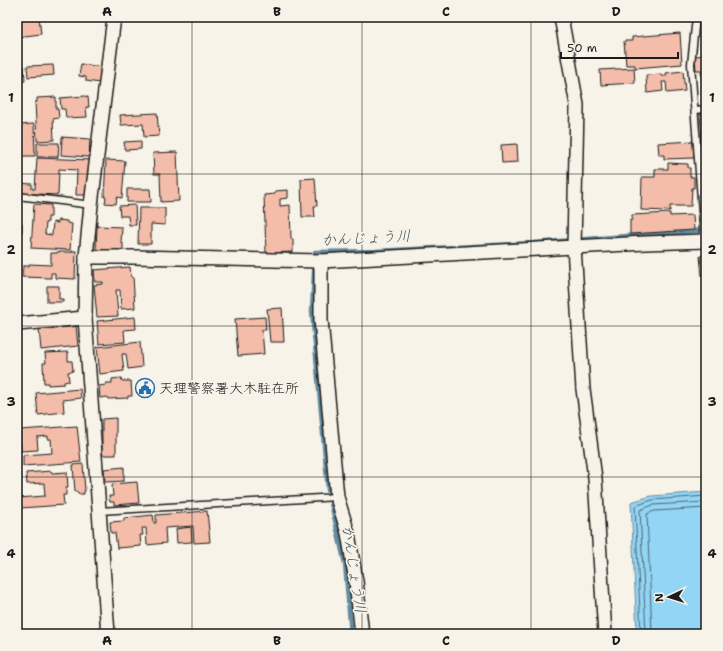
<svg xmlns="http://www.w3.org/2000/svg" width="723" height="651" viewBox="0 0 723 651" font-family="'Shantell Sans','Klee One',sans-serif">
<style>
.water{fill:#93d5f5;stroke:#638b9e}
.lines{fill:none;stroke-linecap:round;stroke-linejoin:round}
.shore{stroke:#4c6673;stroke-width:1}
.stream{stroke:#638b9e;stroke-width:4.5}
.building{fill:#f4bda9;stroke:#1c1c1c}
.service-casing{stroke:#1c1c1c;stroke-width:9}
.minor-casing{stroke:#1c1c1c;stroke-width:16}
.service{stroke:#f7f3e8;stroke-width:6}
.minor{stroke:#f7f3e8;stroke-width:13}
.grid{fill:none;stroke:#1c1c1c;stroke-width:1;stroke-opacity:0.55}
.labels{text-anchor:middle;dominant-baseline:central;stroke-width:3.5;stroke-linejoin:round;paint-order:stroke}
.poi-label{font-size:14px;fill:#1c1c1c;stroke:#f7f3e8;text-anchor:start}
.water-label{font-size:15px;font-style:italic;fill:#40545d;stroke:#f7f3e8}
.neatline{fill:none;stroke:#1c1c1c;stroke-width:1.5}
.grid-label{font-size:13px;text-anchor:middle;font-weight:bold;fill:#1c1c1c}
</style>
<rect width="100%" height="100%" fill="#f7f3e8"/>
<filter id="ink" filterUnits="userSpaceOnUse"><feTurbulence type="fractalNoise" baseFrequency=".025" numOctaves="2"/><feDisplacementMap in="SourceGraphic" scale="8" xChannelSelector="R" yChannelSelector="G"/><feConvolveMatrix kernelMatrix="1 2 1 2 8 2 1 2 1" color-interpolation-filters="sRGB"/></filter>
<g filter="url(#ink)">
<!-- water -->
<path class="water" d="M706,492V634H637L631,502L651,496Z"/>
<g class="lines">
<!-- shore -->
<g class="shore">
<path d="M641,634L635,506L652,500L706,496"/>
<path d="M646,634L640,510L653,505L706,502"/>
<path d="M652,634L647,514L654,511L706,508"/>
</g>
<!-- stream -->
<path class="stream" d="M351,634L345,564L328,490L312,311L315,252L375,251L533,243L706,230"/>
</g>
<!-- building -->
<g class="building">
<path d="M17,17H39L41,34L17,37Z"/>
<path d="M706,20V36L704,21Z"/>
<path d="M680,33L682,64L635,68V65H626L624,41H632V37Z"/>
<path d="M706,55V70H696L695,56Z"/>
<path d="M81,64L102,67L100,83L86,81V77L79,76Z"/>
<path d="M53,65L54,75L28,77L27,66Z"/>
<path d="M24,66L25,81L17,82V67Z"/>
<path d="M634,68L635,83L601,85L600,70Z"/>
<path d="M683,71L685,91L667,93L666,82H662L663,91L647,93L646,75L661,74V76H666V73Z"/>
<path d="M701,72H706V105H703Z"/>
<path d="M85,96L88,97L89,107H86L87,117L66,118L65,109H61L60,98Z"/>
<path d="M56,97V109H58L59,118L53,119L54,140L37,141L35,102H37V98Z"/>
<path d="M157,113L159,136L144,137L143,124L121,125L120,115Z"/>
<path d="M700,114H706V137L702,138Z"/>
<path d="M34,124L35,156H20V140H17V125Z"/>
<path d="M62,137L90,139L89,157L61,155Z"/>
<rect x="703" y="140" width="3" height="16"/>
<path d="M141,141V149L125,150L124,142Z"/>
<path d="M693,141L694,158L664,159V155H659L658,143Z"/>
<path d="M37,143H59L58,157H37Z"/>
<path d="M517,144L518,162L502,163L501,145Z"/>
<path d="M177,152L179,201L161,202L160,174H154L153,153Z"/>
<path d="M37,158L92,160L88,195H76L77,170L59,169L58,195L17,193V183L32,184V189H35Z"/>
<path d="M106,160L125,161L122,198L117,197L116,204L105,203L106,197H104Z"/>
<path d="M668,163L688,164V168H690V177H694V188H692L691,206H670V211L641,210L642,177H655V169H668Z"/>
<path d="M315,178L317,206H314L315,217H302L301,179Z"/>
<path d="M127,189H150L151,202H127Z"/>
<path d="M288,190V198L280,199V206L290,205L291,239H293V252L266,253L264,195L275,194V191Z"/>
<path d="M34,204L51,205V217H48V222H46L45,234L52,235L53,222L58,223V220L67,221V223L72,224L70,250L31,248Z"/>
<path d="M135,205L136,225H129L128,216H120L119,206Z"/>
<path d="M139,208H165V225L151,224V244H138Z"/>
<path d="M670,213V216L693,215L694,230L630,234V220H632V215Z"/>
<path d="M17,223H22V232L17,231Z"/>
<path d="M97,226L122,227L121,243H123V252L96,251Z"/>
<rect x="17" y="232" width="3" height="9"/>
<path d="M72,251H76L75,279L55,278V273H51V278L22,277L23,266H29V264L51,265V253H57V252H72Z"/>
<path d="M706,255V275L702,276L700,256Z"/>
<path d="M130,267L131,277H133L135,308L121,309L120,290H116L118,316L97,317L94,285L103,284V282H95L94,270Z"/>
<path d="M47,286H59V299H63V302H47Z"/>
<path d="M282,308L284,342H270L267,309Z"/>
<path d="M135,317L136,329L124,330L125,342L99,344L97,321Z"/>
<path d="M265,317L266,330H262L264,354L238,356L235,319Z"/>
<path d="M76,326L78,346L41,350L39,329Z"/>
<path d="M140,342L142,367L128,369L126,354H122L124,371L100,374L97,347Z"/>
<path d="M68,352V361H72L73,371L68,372L69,381L64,382V384L48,385V383H44L43,363H46L45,353Z"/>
<path d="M121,378L122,381H131L132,396H128V398L108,399L107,397L100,398L99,386L106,385V383H112V379Z"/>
<path d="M80,389L81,398L63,400L64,412L38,415L36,393Z"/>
<path d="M116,418V455H102V419Z"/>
<path d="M77,426L81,462L23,466V455L52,453L51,439H48V436L37,437L38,450L21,451L20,430Z"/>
<path d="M83,464L85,491H84V494H78V492H75L73,465Z"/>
<path d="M124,467V481L105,482L104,469Z"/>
<path d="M51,471L52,473L67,472L68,488H66V495H63L64,505L20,508L19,498L45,496L44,483L27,484L26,473Z"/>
<path d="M137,482L139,503L114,505V502H110L109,496H113L112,484Z"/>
<path d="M207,511L210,542L194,543L193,526L165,528L166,543L147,545L146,528H142L143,535H140L141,546L117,548L115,533H111L110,522L124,521V518L153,515L154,523H156V515Z"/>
<path d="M191,527L192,542L177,543L176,529Z"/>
</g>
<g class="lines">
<!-- service casing -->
<g class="service-casing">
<g id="service">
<path d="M696,17L691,64L704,241"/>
<path d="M695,110L706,109"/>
<path d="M17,196L61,201L91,205"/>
<path d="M99,511L337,497"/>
</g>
</g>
<!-- minor casing -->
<g class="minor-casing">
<g id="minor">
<path d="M561,17L577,105L574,247L583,389L595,478L605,634"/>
<path d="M86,257H133L321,261L645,243L706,241"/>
<path d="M321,261V320L337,497L348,533L356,581L362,634"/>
<path d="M17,324L85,318"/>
<path d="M108,634L85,318L86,257L91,205L114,17"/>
</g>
</g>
<!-- service -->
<use href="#service" class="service"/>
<!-- minor -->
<use href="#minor" class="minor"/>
</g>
</g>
<!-- grid -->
<path class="grid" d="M192,17V634M362,17V634M531,17V634M17,174H706M17,326H706M17,477H706"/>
<!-- icons -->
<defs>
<g id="civic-ring" transform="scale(1)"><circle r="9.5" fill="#f7f3e8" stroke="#1f6fb2" stroke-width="1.5"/><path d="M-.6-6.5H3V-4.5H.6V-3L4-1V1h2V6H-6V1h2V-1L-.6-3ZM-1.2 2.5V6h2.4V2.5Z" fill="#1f6fb2"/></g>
</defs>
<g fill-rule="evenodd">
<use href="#civic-ring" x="145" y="388"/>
</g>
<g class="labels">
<!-- poi labels -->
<g class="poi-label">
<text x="159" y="388">天理警察署大木駐在所</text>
</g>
<!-- water labels -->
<g class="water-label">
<text transform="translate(366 238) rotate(-3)">かんじょう川</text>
<text transform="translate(354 569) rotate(81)">かんじょう川</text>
</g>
</g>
<!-- margin -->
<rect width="723" height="651" fill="none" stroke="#f7f3e8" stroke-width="44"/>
<!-- north arrow -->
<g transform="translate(669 597) rotate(266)" stroke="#f7f3e8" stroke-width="3" paint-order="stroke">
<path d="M0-3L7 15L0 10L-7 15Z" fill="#1c1c1c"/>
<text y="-6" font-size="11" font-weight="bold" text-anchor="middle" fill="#1c1c1c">N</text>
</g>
<!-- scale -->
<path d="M561 52v6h117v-6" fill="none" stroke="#1c1c1c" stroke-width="2"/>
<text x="567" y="52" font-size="12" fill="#1c1c1c" stroke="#f7f3e8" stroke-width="3" paint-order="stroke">50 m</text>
<rect x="22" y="22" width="679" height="607" class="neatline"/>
<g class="grid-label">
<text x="107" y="16">A</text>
<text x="277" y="16">B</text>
<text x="446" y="16">C</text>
<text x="616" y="16">D</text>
<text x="11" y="102">1</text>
<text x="712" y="102">1</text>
<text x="11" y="254">2</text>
<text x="712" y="254">2</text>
<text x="11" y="406">3</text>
<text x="712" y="406">3</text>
<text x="11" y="558">4</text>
<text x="712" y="558">4</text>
<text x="107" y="645">A</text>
<text x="277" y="645">B</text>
<text x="446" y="645">C</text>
<text x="616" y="645">D</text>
</g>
</svg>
